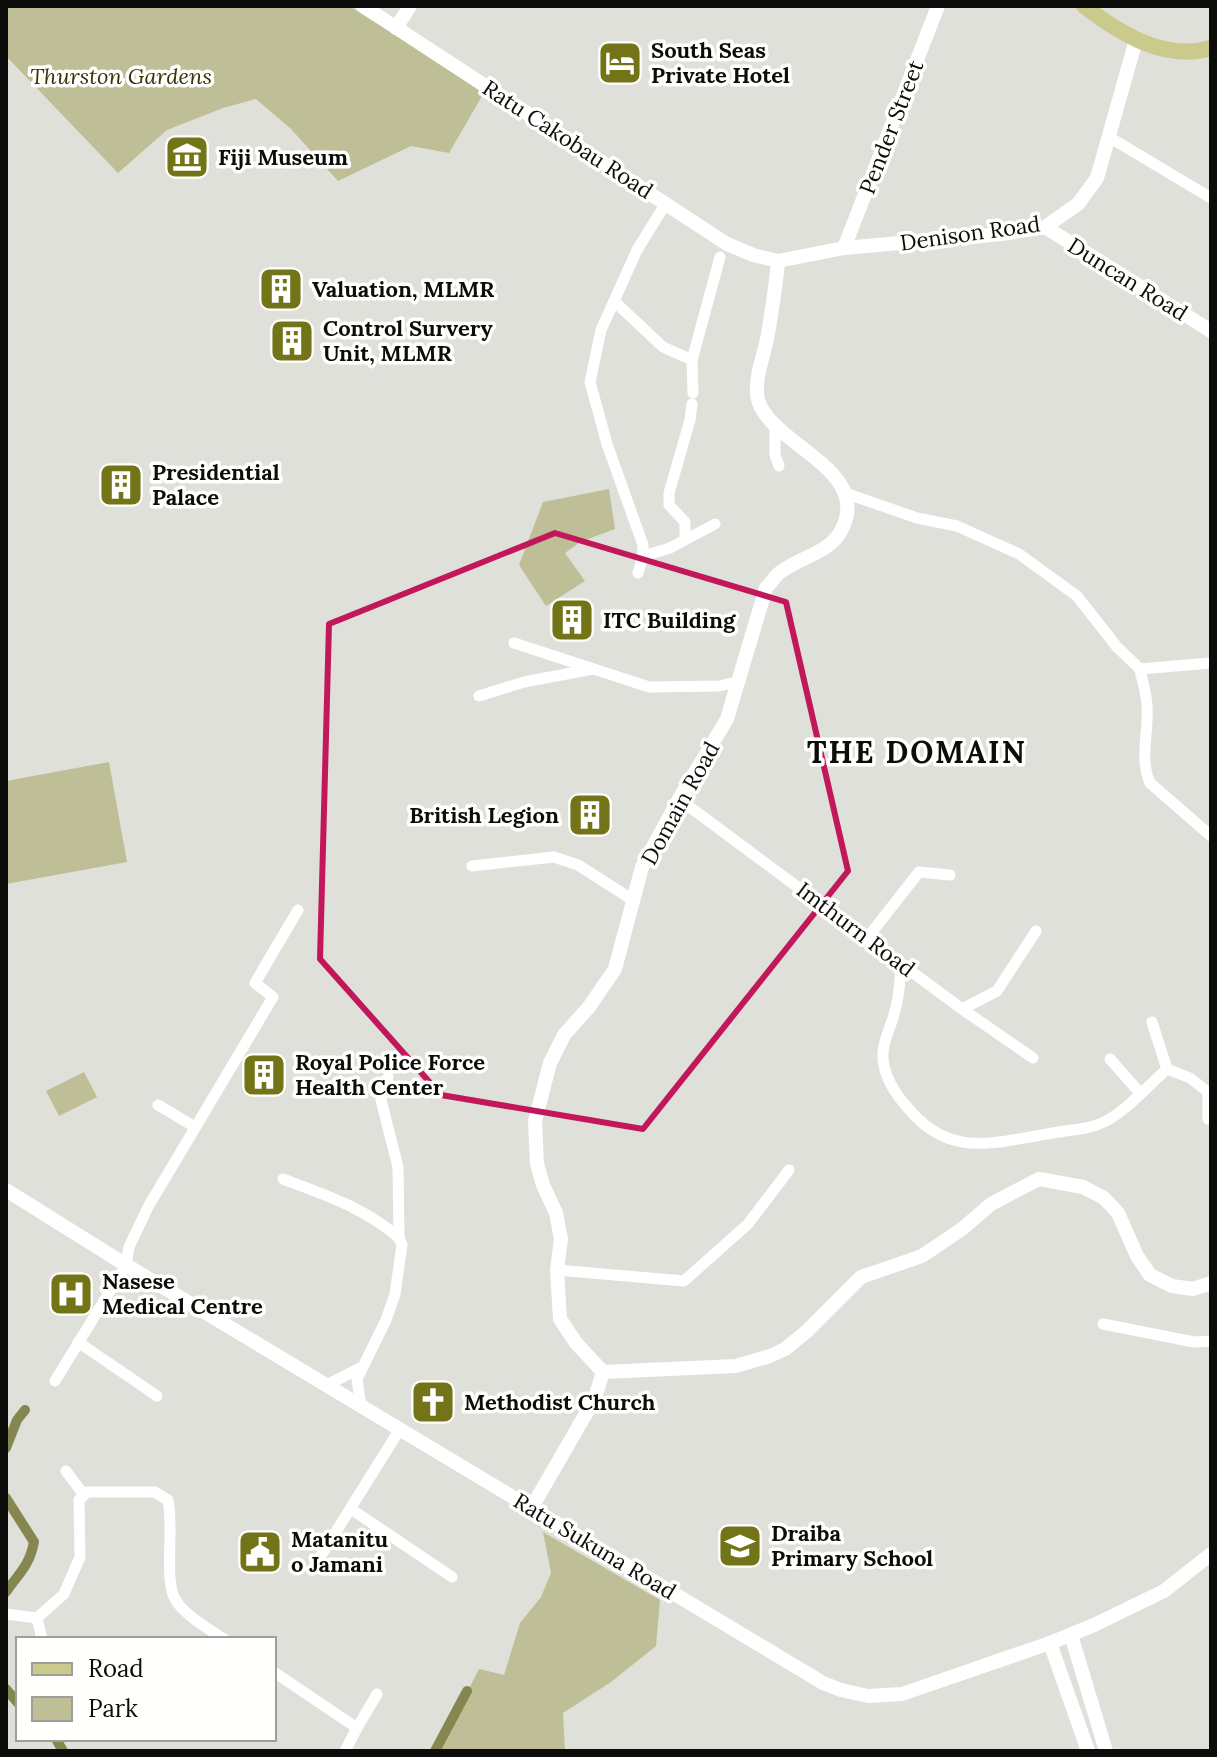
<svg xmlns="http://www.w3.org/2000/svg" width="1217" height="1757" viewBox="0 0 1217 1757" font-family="Lora,serif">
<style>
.green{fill:#bebf96}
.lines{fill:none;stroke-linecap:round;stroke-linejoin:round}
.canal{stroke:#868750;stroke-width:10}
.minor{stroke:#fff;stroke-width:11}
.tertiary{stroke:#fff;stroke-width:14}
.secondary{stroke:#fff;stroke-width:14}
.primary{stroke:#caca8d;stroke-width:16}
.marked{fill:none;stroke:#c2185b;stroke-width:6;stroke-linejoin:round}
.labels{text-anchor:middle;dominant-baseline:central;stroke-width:7;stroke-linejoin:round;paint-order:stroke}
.poi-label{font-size:22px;font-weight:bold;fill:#0c0c0a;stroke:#fffffe;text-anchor:start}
.park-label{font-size:22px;font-style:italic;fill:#353506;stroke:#fffffe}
.street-label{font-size:22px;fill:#0c0c0a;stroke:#fffffe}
.district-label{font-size:30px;font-weight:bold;letter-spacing:2px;fill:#0c0c0a;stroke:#fffffe}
</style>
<rect width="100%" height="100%" fill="#e0e0da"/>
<!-- green -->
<g class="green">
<path d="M6,6H349L485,91L449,153L411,146L338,181L291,129L256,99L223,108L167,130L118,173L6,56Z"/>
<path d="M609,489L615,529L580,542L565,553L585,581L546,606L519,565L543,502Z"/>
<path d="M109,762L127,862L6,884V781Z"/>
<path d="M84,1072L97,1097L59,1116L46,1091Z"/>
<path d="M543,1532L660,1600L656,1646L611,1682L563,1713L565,1751H437L479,1669L504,1675L520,1623L541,1597L551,1573Z"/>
</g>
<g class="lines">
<!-- canal -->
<g class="canal">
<path d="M6,1448L17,1420L25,1410"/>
<path d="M6,1498L34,1542C29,1567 19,1573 6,1592"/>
<path d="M6,1689L18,1703"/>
<path d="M56,1739L63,1751"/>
<path d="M435,1751L467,1691"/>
</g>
<!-- minor -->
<g class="minor">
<path d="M1109,137L1211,198"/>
<path d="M614,301L663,347L692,360"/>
<path d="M693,393L692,360L720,257"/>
<path d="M775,425V455L779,466"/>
<path d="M845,493L917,518L957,526L1019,554L1077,596L1117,647L1140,669L1211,663"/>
<path d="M685,540V522L669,505V493L690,420L692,404"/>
<path d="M643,556L670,548L715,524"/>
<path d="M638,573L643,556V545L607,444L590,382L601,330L637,250L666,203"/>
<path d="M514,643L649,687L719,686L740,681"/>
<path d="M1140,669C1142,681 1147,694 1147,707C1149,732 1139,758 1150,783L1211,836"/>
<path d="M479,696L524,682L593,669"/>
<path d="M679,799L962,1009L1033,1058"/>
<path d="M472,866L554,857L578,865L633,900"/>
<path d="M868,937L919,872L950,875"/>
<path d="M901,963C900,982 899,1000 893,1018C887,1037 879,1049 885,1070C889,1084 898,1097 907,1107C950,1160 995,1142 1053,1133C1072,1129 1089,1130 1106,1121C1128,1109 1148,1086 1167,1069L1152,1022"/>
<path d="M962,1009L997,991L1036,931"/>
<path d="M1110,1059L1140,1093"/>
<path d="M1167,1069L1190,1078L1208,1092V1119"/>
<path d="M158,1105L195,1127"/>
<path d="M283,1179C326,1195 365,1208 399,1238"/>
<path d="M557,1270L684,1281L748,1224L789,1170"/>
<path d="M1103,1324L1194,1342L1211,1341"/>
<path d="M78,1342L157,1396"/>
<path d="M55,1381L126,1265L129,1247L148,1207L273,997L255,983L298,910"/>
<path d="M327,1385L360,1368"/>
<path d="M361,1406L357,1379L386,1320L395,1294L402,1245L399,1238L398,1167L381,1100L388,1077"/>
<path d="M66,1471L84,1495"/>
<path d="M351,1509L452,1577"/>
<path d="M312,1570L400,1429"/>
<path d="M6,1614L37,1618L64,1594L80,1557L79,1500L87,1492H155L168,1500C174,1526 164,1580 175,1599C183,1614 210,1630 224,1639"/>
<path d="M37,1618L42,1639"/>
<path d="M274,1672L357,1728L377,1694"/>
<path d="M345,1751L357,1728"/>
</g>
<!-- tertiary -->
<g class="tertiary">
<path d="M396,28L410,6"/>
<path d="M844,248L938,6"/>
<path d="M603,1372L736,1366L770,1356L785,1349L806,1332L861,1277L922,1256L962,1229L991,1204L1039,1179L1083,1187L1104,1198L1118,1213L1137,1256L1150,1275L1172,1286L1193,1289L1211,1283"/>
<path d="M532,1507L595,1398L603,1372L576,1343L560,1319L557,1270L561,1239L556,1213L543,1185L537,1164L535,1121L550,1063L564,1035L589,1007L615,969L642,867L679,799L727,719L766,588C770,584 774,578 778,574C798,557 830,554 842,529C872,469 771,445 758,400C753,380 765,353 768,334C772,309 776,286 778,261"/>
</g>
<!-- secondary -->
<g class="secondary">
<path d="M363,6L727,244L753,255L778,261L844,248L1001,234L1045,227L1078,204L1097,178L1136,40"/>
<path d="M1045,227L1211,331"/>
<path d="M6,1190L126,1265L823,1683L841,1690L868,1696L902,1694L1050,1643L1094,1625L1164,1591L1211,1554"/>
<path d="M1071,1635L1106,1751"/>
<path d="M1050,1643L1088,1751"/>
</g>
<!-- primary -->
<path class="primary" d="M1084,6C1119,33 1165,62 1211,48"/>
</g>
<!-- marked area -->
<path class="marked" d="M555,533L786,602L848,871L643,1129L441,1095L320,959L329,624Z"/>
<!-- icons -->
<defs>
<g id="hotel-square" transform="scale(2.3)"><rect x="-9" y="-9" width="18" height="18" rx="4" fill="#737317" stroke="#fffffe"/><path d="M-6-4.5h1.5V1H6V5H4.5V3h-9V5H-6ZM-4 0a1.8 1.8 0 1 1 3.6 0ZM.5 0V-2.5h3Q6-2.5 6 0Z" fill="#fff"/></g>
<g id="museum-square" transform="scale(2.3)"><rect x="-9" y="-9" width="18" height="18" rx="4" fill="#737317" stroke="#fffffe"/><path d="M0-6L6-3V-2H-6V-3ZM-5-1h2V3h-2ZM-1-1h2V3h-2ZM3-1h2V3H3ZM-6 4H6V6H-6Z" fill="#fff"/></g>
<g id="building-square" transform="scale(2.3)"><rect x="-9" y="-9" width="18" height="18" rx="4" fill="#737317" stroke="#fffffe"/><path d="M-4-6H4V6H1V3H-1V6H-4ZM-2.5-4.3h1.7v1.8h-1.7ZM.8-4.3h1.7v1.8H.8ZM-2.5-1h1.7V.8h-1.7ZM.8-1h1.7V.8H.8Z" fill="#fff"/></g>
<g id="hospital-square" transform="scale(2.3)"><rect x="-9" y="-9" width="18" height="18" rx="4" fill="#737317" stroke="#fffffe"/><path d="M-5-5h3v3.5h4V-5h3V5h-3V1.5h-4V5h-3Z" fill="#fff"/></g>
<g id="church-square" transform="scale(2.3)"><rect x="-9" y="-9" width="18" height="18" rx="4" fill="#737317" stroke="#fffffe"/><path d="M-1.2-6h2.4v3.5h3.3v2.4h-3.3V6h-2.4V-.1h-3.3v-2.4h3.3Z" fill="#fff"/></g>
<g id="school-square" transform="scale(2.3)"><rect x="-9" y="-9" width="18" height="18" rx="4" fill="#737317" stroke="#fffffe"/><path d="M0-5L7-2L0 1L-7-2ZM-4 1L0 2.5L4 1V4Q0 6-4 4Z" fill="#fff"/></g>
<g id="civic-square" transform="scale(2.3)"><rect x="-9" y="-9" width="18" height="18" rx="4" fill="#737317" stroke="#fffffe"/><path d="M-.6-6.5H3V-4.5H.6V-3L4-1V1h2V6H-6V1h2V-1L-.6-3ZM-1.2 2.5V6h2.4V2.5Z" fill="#fff"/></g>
</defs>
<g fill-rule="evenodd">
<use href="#hotel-square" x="620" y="63"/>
<use href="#museum-square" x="187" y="157"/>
<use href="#building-square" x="281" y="289"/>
<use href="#building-square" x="292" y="341"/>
<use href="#building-square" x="121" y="485"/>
<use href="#building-square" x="572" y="620"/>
<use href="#building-square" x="590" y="815"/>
<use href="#building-square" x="264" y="1075"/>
<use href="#hospital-square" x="71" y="1294"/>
<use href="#church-square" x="433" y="1402"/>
<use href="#school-square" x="740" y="1546"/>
<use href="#civic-square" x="260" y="1552"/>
</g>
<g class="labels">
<!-- poi labels -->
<g class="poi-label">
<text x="651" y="50">South Seas<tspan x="651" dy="25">Private Hotel</tspan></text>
<text x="218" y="157">Fiji Museum</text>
<text x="312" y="289">Valuation, MLMR</text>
<text x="323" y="328">Control Survery<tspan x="323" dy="25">Unit, MLMR</tspan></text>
<text x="152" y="472">Presidential<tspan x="152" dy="25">Palace</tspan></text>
<text x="603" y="620">ITC Building</text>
<text x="559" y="815" text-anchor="end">British Legion</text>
<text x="295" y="1062">Royal Police Force<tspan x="295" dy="25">Health Center</tspan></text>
<text x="102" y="1281">Nasese<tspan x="102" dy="25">Medical Centre</tspan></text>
<text x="464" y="1402">Methodist Church</text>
<text x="771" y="1533">Draiba<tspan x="771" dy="25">Primary School</tspan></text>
<text x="291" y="1539">Matanitu<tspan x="291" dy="25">o Jamani</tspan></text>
</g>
<!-- park labels -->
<g class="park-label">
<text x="121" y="76">Thurston Gardens</text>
</g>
<!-- street labels -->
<g class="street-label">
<text transform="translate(891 127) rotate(-69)">Pender Street</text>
<text transform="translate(568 139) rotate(33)">Ratu Cakobau Road</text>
<text transform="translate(970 233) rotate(-8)">Denison Road</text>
<text transform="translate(1128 279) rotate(32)">Duncan Road</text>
<text transform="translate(680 803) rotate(-61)">Domain Road</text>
<text transform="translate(856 929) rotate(37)">Imthurn Road</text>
<text transform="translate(595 1546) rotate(31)">Ratu Sukuna Road</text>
</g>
<!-- district labels -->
<g class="district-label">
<text x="917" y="752">THE DOMAIN</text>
</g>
</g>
<!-- border -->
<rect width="1217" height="1757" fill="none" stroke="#0c0c0a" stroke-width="16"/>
<!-- legend -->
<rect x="16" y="1637" width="260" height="104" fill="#fffffe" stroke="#9e9e9c" stroke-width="2"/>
<rect x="32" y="1663" width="40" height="12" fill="#caca8d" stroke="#9e9e9c" stroke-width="2"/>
<text x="88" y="1677" font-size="24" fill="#0c0c0a">Road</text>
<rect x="32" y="1697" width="40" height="24" fill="#bebf96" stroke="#9e9e9c" stroke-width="2"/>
<text x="88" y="1717" font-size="24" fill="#0c0c0a">Park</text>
</svg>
